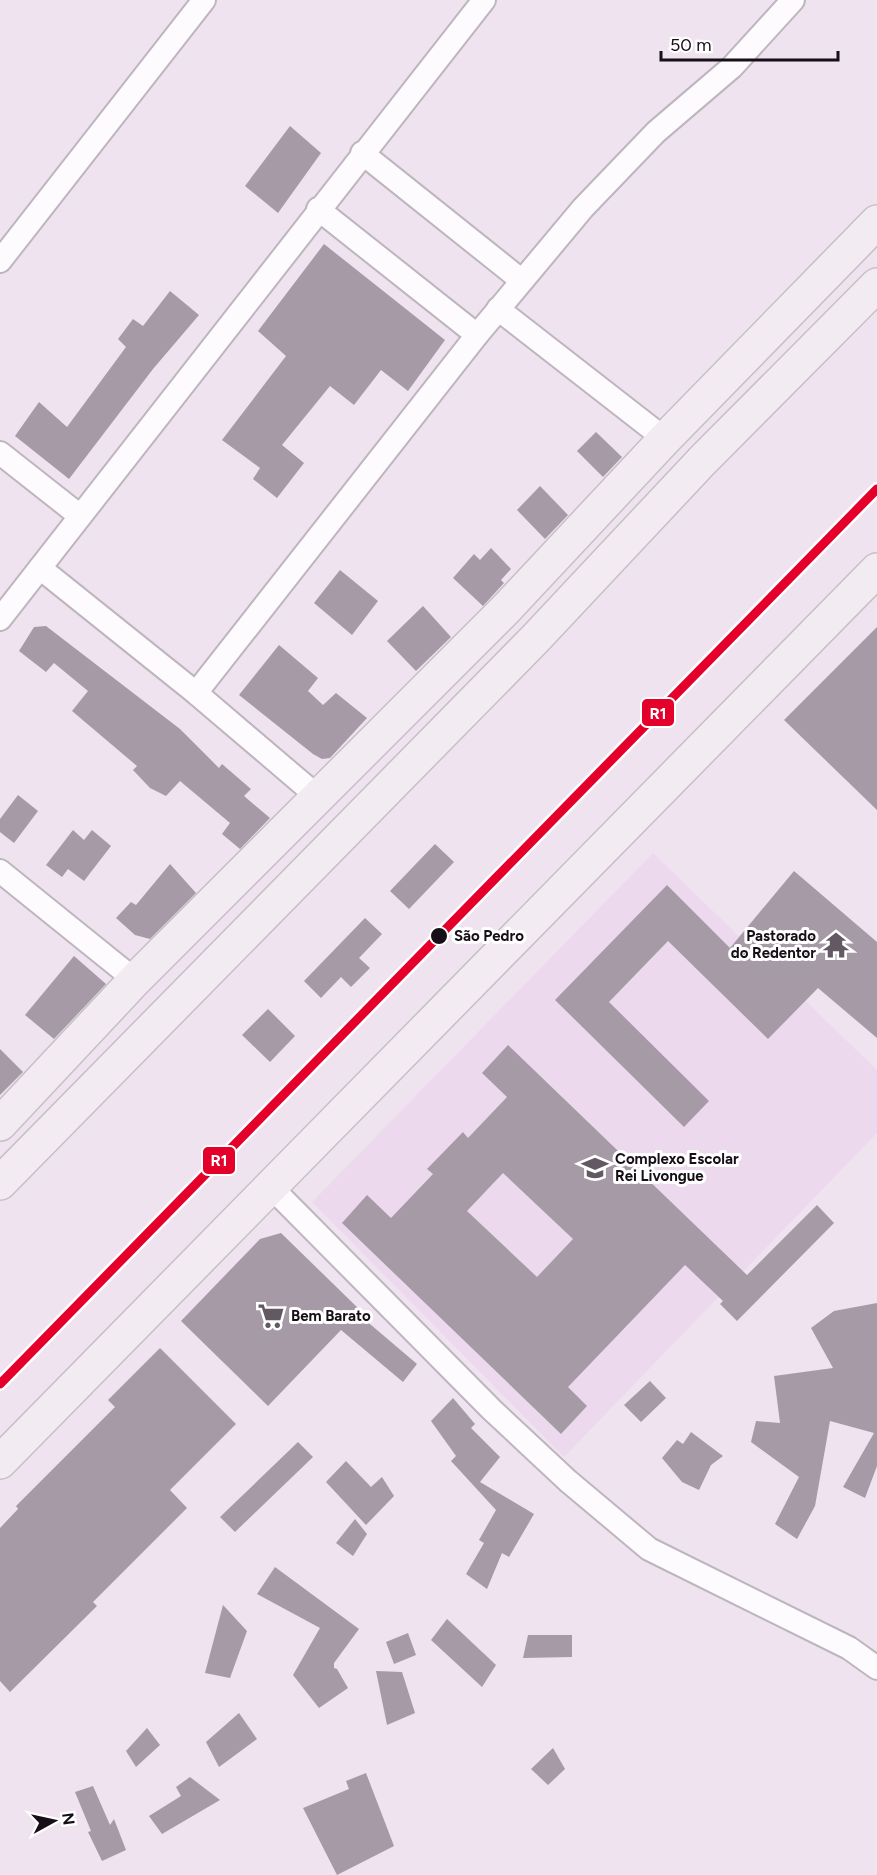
<svg xmlns="http://www.w3.org/2000/svg" width="877" height="1875" viewBox="0 0 877 1875" font-family="Figtree,sans-serif">
<style>
.built{fill:#edd9ee}
.building{fill:#a59aa6;fill-rule:evenodd}
.lines{fill:none;stroke-linecap:round;stroke-linejoin:round}
.minor-casing{stroke:#beb5bf;stroke-width:26}
.primary-casing{stroke:#c6c0c6;stroke-width:36}
.minor{stroke:#fdfbfd;stroke-width:22}
.primary{stroke:#f2ecf2;stroke-width:33}
.rail-1-casing{stroke:#fff;stroke-width:14}
.rail-1{stroke:#e4002b;stroke-width:9}
.stop-dot{fill:#170f17;stroke:#fff;stroke-width:2}
.labels{text-anchor:middle;dominant-baseline:central;stroke-width:6;stroke-linejoin:round;paint-order:stroke}
.stop-label{font-size:15px;font-weight:bold;fill:#170f17;stroke:#fff;text-anchor:start}
.poi-label{font-size:15px;font-weight:bold;fill:#170f17;stroke:#fff;text-anchor:start}
.line-badge{stroke:#fff;stroke-width:2}
.badge-label{font-size:16px;text-anchor:middle;font-weight:bold;fill:#fff}
</style>
<rect width="100%" height="100%" fill="#efe3ef"/>
<!-- built -->
<path class="built" d="M653,853L877,1070V1133L564,1457L312,1202Z"/>
<!-- building -->
<g class="building">
<path d="M290,126L321,153L278,213L245,186Z"/>
<path d="M324,244L445,340L408,391L381,370L354,405L330,386L282,445L304,463L277,498L253,479L260,468L222,440L286,356L258,331Z"/>
<path d="M170,291L199,315L153,369L69,479L15,436L39,402L67,427L126,347L118,339L133,319L143,326Z"/>
<path d="M596,432L622,457L603,477L577,451Z"/>
<path d="M540,486L568,515L545,539L517,510Z"/>
<path d="M491,548L511,569L501,580L504,583L483,606L453,578L474,554L480,560Z"/>
<path d="M340,570L378,601L352,635L314,603Z"/>
<path d="M423,606L451,637L416,671L387,641Z"/>
<path d="M46,626L180,729L219,768L222,764L251,789L244,796L270,818L240,849L222,834L230,823L180,781L166,796L150,788L133,770L137,766L72,711L88,691L54,663L46,672L19,651L34,627Z"/>
<path d="M877,627V810L784,720Z"/>
<path d="M279,645L318,678L308,691L323,705L336,693L367,718L330,758L322,759L313,754L239,695Z"/>
<path d="M18,795L38,811L14,843L0,832V819Z"/>
<path d="M73,830L84,840L92,830L111,846L84,881L68,869L62,877L46,865Z"/>
<path d="M435,844L454,862L409,909L390,891Z"/>
<path d="M170,864L196,893L150,939L135,935L116,918L131,902L136,905Z"/>
<path d="M794,871L877,942V1038L818,988L768,1039L668,941L609,1002L709,1101L684,1127L555,1000L667,885L730,948Z"/>
<path d="M365,918L382,934L359,958L370,968L351,987L341,977L321,998L304,981Z"/>
<path d="M74,956L106,984L54,1039L25,1015Z"/>
<path d="M268,1009L295,1036L270,1062L242,1035Z"/>
<path d="M508,1045L747,1275L817,1205L834,1223L737,1321L720,1304L723,1301L685,1265L568,1387L587,1406L561,1434L342,1223L367,1195L391,1218L433,1174L427,1169L463,1132L468,1138L507,1097L482,1073ZM503,1173L573,1239L537,1277L467,1211Z"/>
<path d="M0,1049L23,1072L0,1095Z"/>
<path d="M281,1233L360,1310L357,1313L417,1364L403,1382L341,1330L268,1406L181,1321L260,1239Z"/>
<path d="M877,1303V1466L865,1498L843,1487L874,1433L830,1421L815,1506L797,1539L775,1524L799,1477L751,1442L756,1421L780,1423L774,1376L833,1368L811,1328L834,1311Z"/>
<path d="M160,1348L236,1424L170,1490L187,1508L93,1602L97,1606L10,1692L0,1681V1528L18,1509L16,1506L115,1407L108,1400Z"/>
<path d="M650,1381L666,1398L641,1422L624,1405Z"/>
<path d="M453,1398L475,1424L471,1428L500,1457L480,1482L534,1514L509,1557L502,1553L487,1589L466,1574L484,1543L479,1540L496,1510L451,1461L456,1456L431,1421Z"/>
<path d="M691,1432L723,1456L711,1465L699,1490L682,1482L662,1458L677,1440L683,1444Z"/>
<path d="M298,1442L313,1457L235,1532L220,1517Z"/>
<path d="M346,1461L371,1487L382,1477L394,1496L366,1525L326,1482Z"/>
<path d="M355,1519L367,1534L353,1556L336,1543Z"/>
<path d="M275,1567L359,1629L334,1663V1668L337,1669L348,1688L319,1708L293,1675L320,1628L257,1594Z"/>
<path d="M223,1605L247,1631L230,1678L205,1673Z"/>
<path d="M447,1619L496,1665L482,1687L431,1640Z"/>
<path d="M408,1633L416,1655L394,1664L386,1642Z"/>
<path d="M528,1635H572V1657L523,1658Z"/>
<path d="M376,1671L402,1672L415,1713L387,1725Z"/>
<path d="M239,1713L257,1739L219,1767L206,1742Z"/>
<path d="M147,1728L160,1745L136,1767L126,1751Z"/>
<path d="M553,1748L565,1769L548,1785L531,1769Z"/>
<path d="M366,1773L394,1846L337,1875L303,1808L349,1789L346,1781Z"/>
<path d="M190,1777L220,1800L162,1834L149,1816L181,1796L176,1787Z"/>
<path d="M93,1786L110,1825L114,1819L126,1850L102,1861L88,1832L91,1831L75,1792Z"/>
</g>
<g class="lines">
<!-- minor casing -->
<g class="minor-casing">
<g id="minor">
<path d="M362,153L521,280"/>
<path d="M318,209L477,335"/>
<path d="M0,261L204,0"/>
<path d="M498,309L665,439"/>
<path d="M0,453L80,516"/>
<path d="M40,568L196,693L317,796"/>
<path d="M0,619L484,0"/>
<path d="M196,693L477,335L583,208L656,132L732,67L793,0"/>
<path d="M0,871L135,980"/>
<path d="M270,1186L492,1410L568,1481L649,1549L849,1648L877,1668"/>
</g>
</g>
<!-- primary casing -->
<g class="primary-casing">
<g id="primary">
<path d="M0,1124L135,980L505,610L665,439L877,222"/>
<path d="M0,1183L535,639L702,461L877,285"/>
<path d="M0,1462L877,570"/>
</g>
</g>
<!-- minor -->
<use href="#minor" class="minor"/>
<!-- primary -->
<use href="#primary" class="primary"/>
<!-- rail-1 casing -->
<g class="rail-1-casing">
<path id="rail-1" d="M0,1384L877,489"/>
</g>
<!-- rail-1 -->
<use href="#rail-1" class="rail-1"/>
</g>
<!-- icons -->
<defs>
<g id="temple-bare" transform="scale(2.07)"><path d="M0-6L5-2H3V0L6.5 2.5H4V6H1.5V3h-3V6H-4V2.5H-6.5L-3 0V-2H-5Z" fill="#635963" stroke="#fff" stroke-width="2.5" paint-order="stroke"/></g>
<g id="school-bare" transform="scale(2.07)"><path d="M0-5L7-2L0 1L-7-2ZM-4 1L0 2.5L4 1V4Q0 6-4 4Z" fill="#635963" stroke="#fff" stroke-width="2.5" paint-order="stroke"/></g>
<g id="supermarket-bare" transform="scale(2.07)"><path d="M-6-5.5h2.5l.6 2H6L4.5 2H-2.5L-4.4-4H-6ZM-1.5 3.2a1.3 1.3 0 1 0 .1 0ZM3 3.2a1.3 1.3 0 1 0 .1 0Z" fill="#635963" stroke="#fff" stroke-width="2.5" paint-order="stroke"/></g>
</defs>
<g fill-rule="evenodd">
<use href="#temple-bare" x="836" y="945"/>
<use href="#school-bare" x="595" y="1168"/>
<use href="#supermarket-bare" x="271" y="1316"/>
</g>
<!-- markers -->
<circle class="stop-dot" cx="439" cy="936" r="9"/>
<g class="labels">
<!-- stop labels -->
<g class="stop-label">
<text x="454" y="936">São Pedro</text>
</g>
<!-- poi labels -->
<g class="poi-label">
<text x="816" y="936" text-anchor="end">Pastorado<tspan x="816" dy="17">do Redentor</tspan></text>
<text x="615" y="1159">Complexo Escolar<tspan x="615" dy="17">Rei Livongue</tspan></text>
<text x="291" y="1316">Bem Barato</text>
</g>
</g>
<g class="line-badge">
<rect x="641" y="698" width="34" height="29" rx="6" fill="#e4002b"/>
<rect x="202" y="1146" width="34" height="29" rx="6" fill="#e4002b"/>
</g>
<g class="badge-label">
<text x="658" y="719">R1</text>
<text x="219" y="1166">R1</text>
</g>
<!-- north arrow -->
<g transform="translate(54 1821) rotate(82)" stroke="#ffffff" stroke-width="4.5" paint-order="stroke">
<path d="M0-4.5L10 22L0 15L-10 22Z" fill="#170f17"/>
<text y="-9" font-size="16" font-weight="bold" text-anchor="middle" fill="#170f17">N</text>
</g>
<!-- scale -->
<path d="M661 51v9h177v-9" fill="none" stroke="#170f17" stroke-width="3"/>
<text x="670" y="51" font-size="18" fill="#170f17" stroke="#ffffff" stroke-width="4.5" paint-order="stroke">50 m</text>
</svg>
